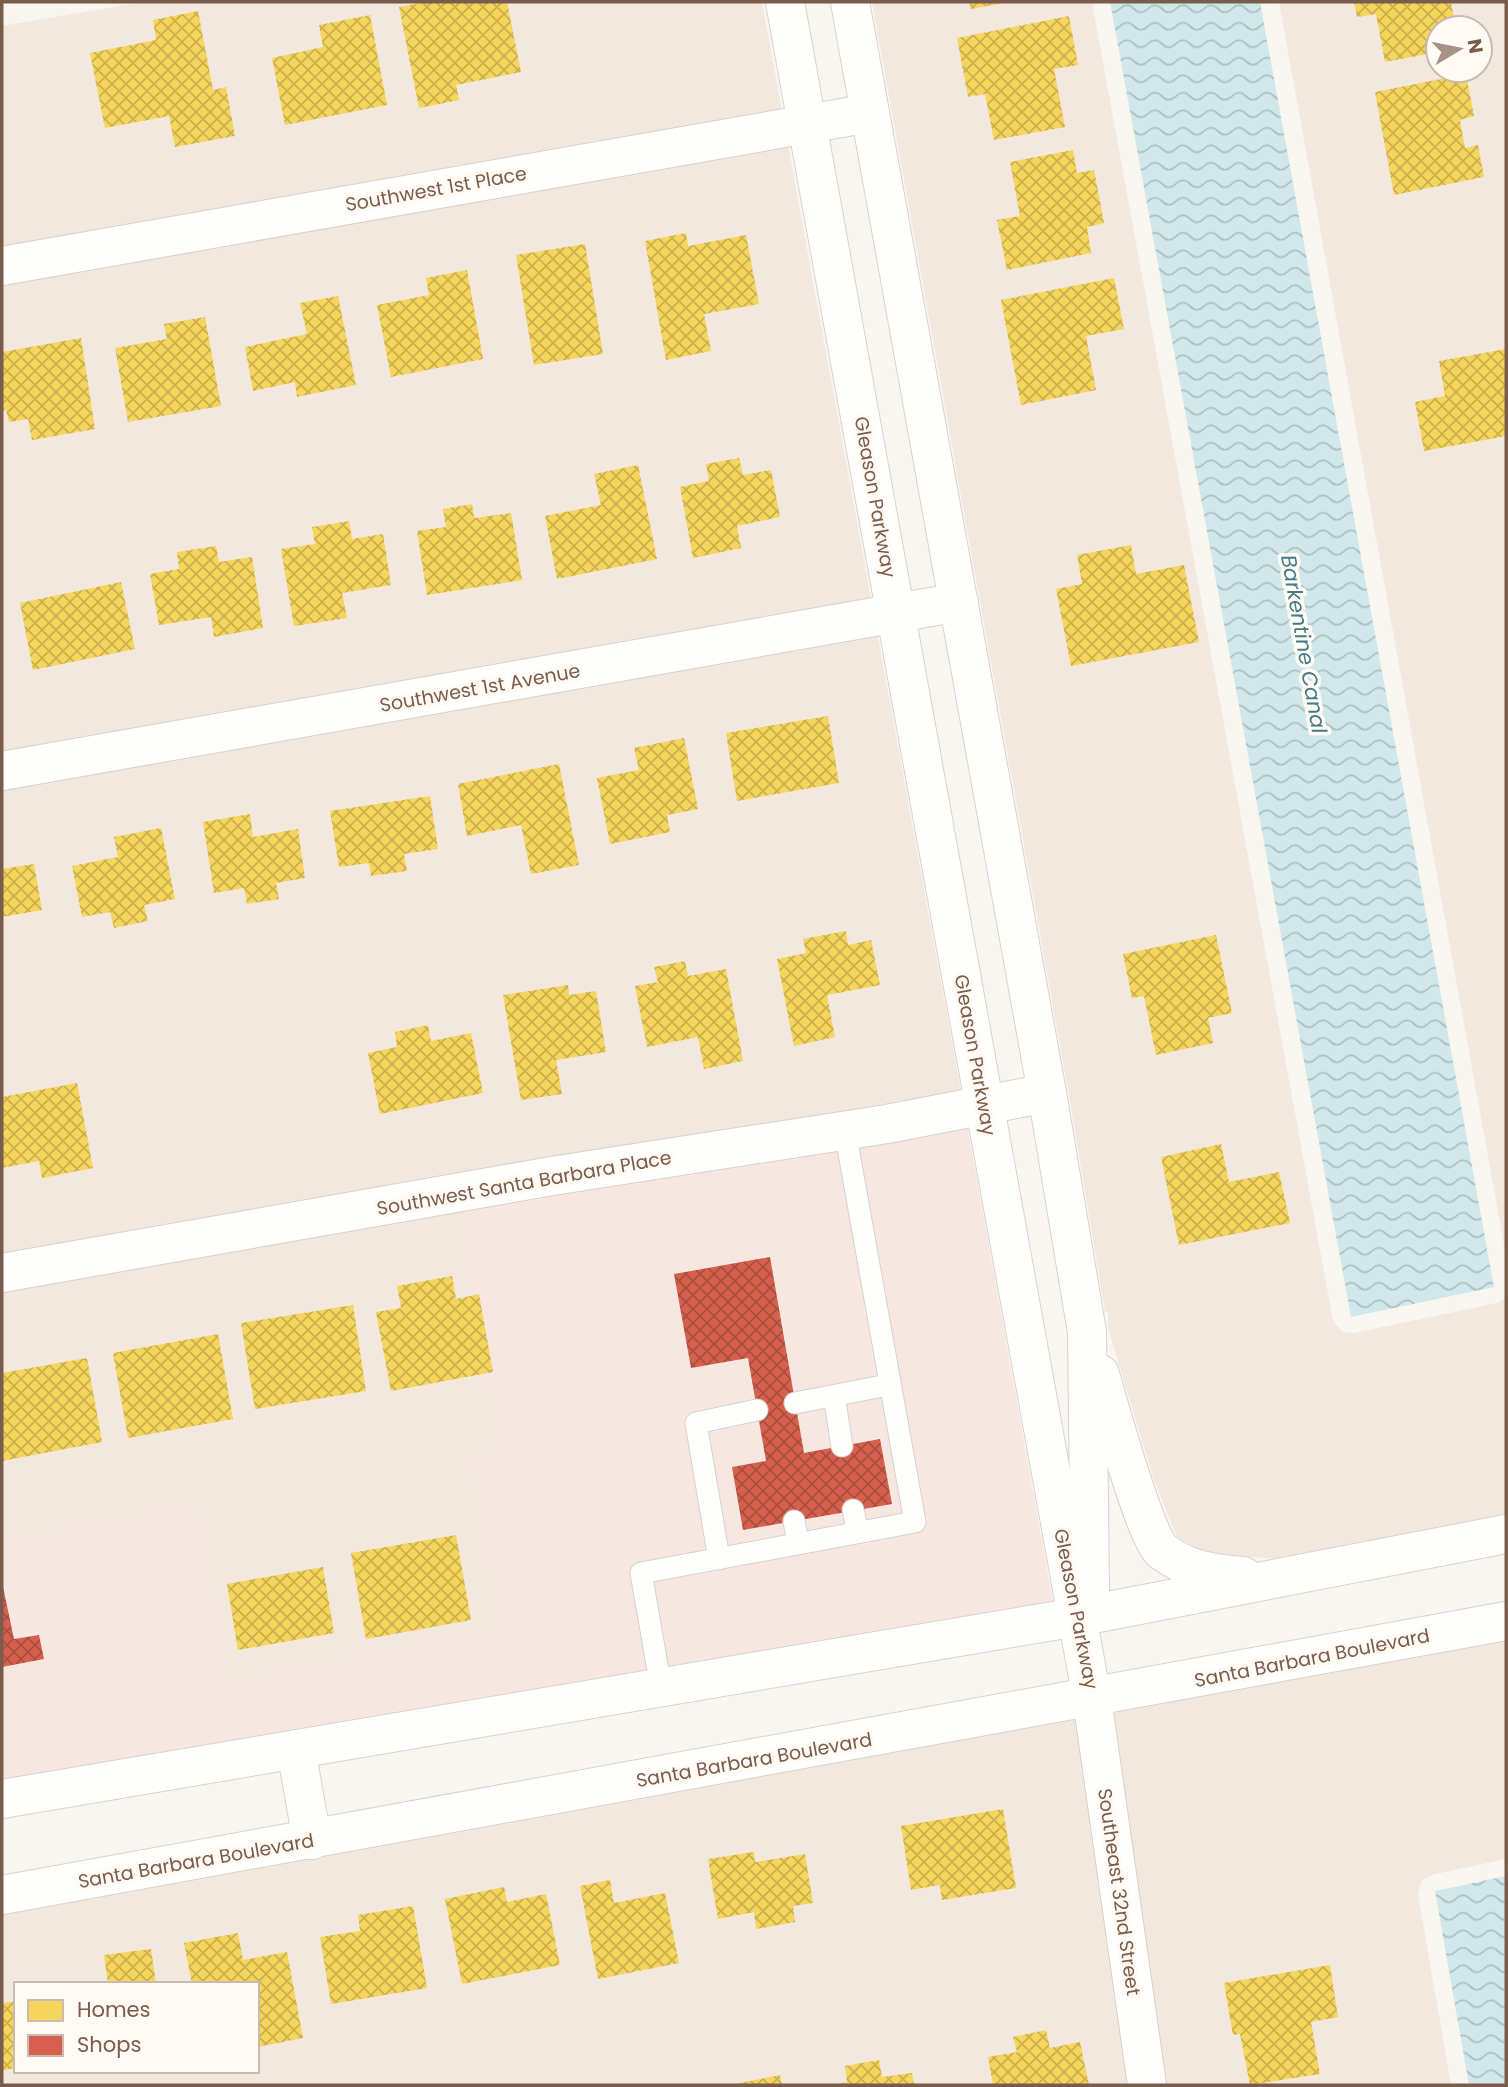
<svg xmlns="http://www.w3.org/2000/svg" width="1508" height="2087" viewBox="0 0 1508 2087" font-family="Poppins,sans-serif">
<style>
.residential{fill:#f2e8de;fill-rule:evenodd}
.commercial{fill:#f6e8e1}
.water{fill:url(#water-waves)}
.homes{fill:url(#homes-cross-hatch)}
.shops{fill:url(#shops-cross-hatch)}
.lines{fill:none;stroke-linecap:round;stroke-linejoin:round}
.service-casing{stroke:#d7d1cb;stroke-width:23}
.minor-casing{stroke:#d7d1cb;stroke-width:40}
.secondary-casing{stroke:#d9d2cb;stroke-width:40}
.service{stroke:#fefefd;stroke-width:21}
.minor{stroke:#fefefd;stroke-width:38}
.secondary{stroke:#fefefd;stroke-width:38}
.labels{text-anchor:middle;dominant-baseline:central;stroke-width:7;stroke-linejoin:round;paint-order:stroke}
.street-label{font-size:19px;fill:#7a5c4d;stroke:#fffaf3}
.water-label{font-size:21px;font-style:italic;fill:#437c86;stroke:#fffaf3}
</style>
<defs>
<pattern id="water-waves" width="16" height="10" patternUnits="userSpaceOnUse" patternTransform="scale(1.75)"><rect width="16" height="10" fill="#d0e8ea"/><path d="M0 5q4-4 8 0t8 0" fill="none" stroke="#aebfc0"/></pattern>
<pattern id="homes-cross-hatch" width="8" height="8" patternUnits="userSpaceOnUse" patternTransform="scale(1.75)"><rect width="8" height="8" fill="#f6d55c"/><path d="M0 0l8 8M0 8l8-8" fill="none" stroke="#ccb04e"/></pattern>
<pattern id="shops-cross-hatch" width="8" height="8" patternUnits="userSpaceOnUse" patternTransform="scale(1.75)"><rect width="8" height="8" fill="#d6604d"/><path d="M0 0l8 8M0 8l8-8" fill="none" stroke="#aa4f40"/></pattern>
</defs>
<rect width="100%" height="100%" fill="#f9f5f0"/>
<!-- residential -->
<g class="residential">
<path d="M143,2H762L964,1108L462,1197L503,1449L474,1458L505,1628L227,1685L197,1509L2,1542V26Z"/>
<path d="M872,2H1092L1333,1321L1343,1332L1354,1333L1497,1303L1506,1298V1515L1280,1559L1209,1554L1177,1537L1153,1477L1108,1328V1312H1105L1068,1089Z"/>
<path d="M1279,2H1506V1256ZM1438,28H1480V70H1438Z"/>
<path d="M1506,1641V1859L1431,1875L1422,1880L1418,1894L1451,2085H2V1914ZM16,1984H257V2071H16Z"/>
</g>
<!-- commercial -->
<path class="commercial" d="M964,1108L1053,1602L2,1781V1542L197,1509L227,1685L505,1628L473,1458L503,1449L462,1197Z"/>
<!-- water -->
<g class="water">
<path d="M1110,2H1260L1494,1287L1351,1317Z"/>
<path d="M1506,1876V2085H1469L1435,1891Z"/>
</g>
<!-- homes -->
<g class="homes">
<path d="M427,2H507L521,72L456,85L459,100L419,108L399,7Z"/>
<path d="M969,2H1004V3L971,9Z"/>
<path d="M1354,2H1451L1456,28H1438V52L1385,62L1376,14L1357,17Z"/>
<path d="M198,11L213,90L226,87L235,136L175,147L169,116L105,128L90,53L156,40L153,20Z"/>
<path d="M370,15L387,105L285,125L272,58L323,47L319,25Z"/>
<path d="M1069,16L1078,65L1054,69L1065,127L994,140L985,94L968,97L957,38Z"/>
<path d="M1466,74L1474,116L1460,120L1465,148L1478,145L1484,177L1394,195L1375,92Z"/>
<path d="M1073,150L1077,173L1094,170L1104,223L1087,227L1091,253L1007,270L997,220L1020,216L1010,162Z"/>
<path d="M686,233L688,246L746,235L759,304L704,314L711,351L666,360L645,241Z"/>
<path d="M585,244L603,354L534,365L516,255Z"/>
<path d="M467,270L483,359L391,377L377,305L429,295L426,278Z"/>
<path d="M1114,278L1124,329L1086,336L1096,390L1021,405L1001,300Z"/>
<path d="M338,296L356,385L297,397L295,382L253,391L245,347L307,334L300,303Z"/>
<path d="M205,317L221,406L128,422L115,348L167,339L164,324Z"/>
<path d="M81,338L95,429L32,440L28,419L9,422L6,410L2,411V352Z"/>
<path d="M1506,349V436L1424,451L1415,402L1445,396L1439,361Z"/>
<path d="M739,458L743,475L771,470L780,517L737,526L741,548L693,558L680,487L709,481L706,464Z"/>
<path d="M638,465L657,559L557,579L545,516L601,505L594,474Z"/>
<path d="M472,504L474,518L511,513L522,580L427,595L417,531L446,527L443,509Z"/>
<path d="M349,521L352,539L383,534L391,585L342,593L347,618L294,626L281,549L315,544L312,527Z"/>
<path d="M1131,545L1136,574L1184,565L1199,642L1071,666L1056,589L1082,584L1077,555Z"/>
<path d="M216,546L219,562L252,557L263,628L214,637L211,617L159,625L150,574L179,569L177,552Z"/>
<path d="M121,582L135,649L33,670L20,603Z"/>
<path d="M828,716L839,783L737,801L726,733Z"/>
<path d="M684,738L698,809L667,815L670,832L610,844L597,778L639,770L634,748Z"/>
<path d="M559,764L579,865L531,874L521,825L467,836L458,784Z"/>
<path d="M430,796L438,849L404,854L407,871L371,876L369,863L339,867L330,811Z"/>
<path d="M250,814L253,837L298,829L305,878L276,883L279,899L247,904L244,888L214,893L203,822Z"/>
<path d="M161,828L175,899L144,905L148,921L114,928L110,912L82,917L72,866L118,857L114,837Z"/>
<path d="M34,864L42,910L2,917V869Z"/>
<path d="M846,931L848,945L871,940L880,985L827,995L835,1037L794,1046L777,959L806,953L803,939Z"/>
<path d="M1216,935L1232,1013L1208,1018L1213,1043L1156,1055L1144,996L1132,998L1123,954Z"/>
<path d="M685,961L688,976L726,969L743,1061L704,1069L698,1037L647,1047L635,986L658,982L654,967Z"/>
<path d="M568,985L569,995L596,991L606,1052L556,1060L562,1094L521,1100L503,995Z"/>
<path d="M428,1025L431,1041L471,1033L483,1093L380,1114L368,1053L397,1047L395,1032Z"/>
<path d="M77,1083L93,1168L42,1178L39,1161L2,1168V1097Z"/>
<path d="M1221,1144L1229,1182L1279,1172L1290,1223L1179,1245L1161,1157Z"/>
<path d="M452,1276L456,1299L479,1294L493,1372L391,1391L376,1312L401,1308L397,1286Z"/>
<path d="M353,1305L366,1391L255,1409L241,1323Z"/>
<path d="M218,1334L233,1419L128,1438L113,1353Z"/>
<path d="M87,1358L102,1442L2,1461V1373Z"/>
<path d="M456,1535L471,1620L366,1639L351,1553Z"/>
<path d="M323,1567L334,1633L238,1650L227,1584Z"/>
<path d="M1003,1809L1016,1888L942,1900L940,1885L911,1890L901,1826Z"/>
<path d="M754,1852L755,1862L805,1854L813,1903L793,1906L795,1922L756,1929L754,1912L718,1919L708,1859Z"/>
<path d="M610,1880L614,1903L665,1893L679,1963L598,1979L580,1886Z"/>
<path d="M504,1887L507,1902L546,1894L560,1965L462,1984L445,1899Z"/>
<path d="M413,1906L427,1988L331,2004L320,1937L360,1931L358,1915Z"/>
<path d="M238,1933L243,1960L287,1952L303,2038L257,2047V1984H192L184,1943Z"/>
<path d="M151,1949L156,1984H108L104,1955Z"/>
<path d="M1330,1965L1338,2017L1311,2022L1320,2074L1250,2085L1240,2034L1233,2035L1224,1983Z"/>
<path d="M16,2001V2051L12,2052L15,2068L2,2071V2003Z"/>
<path d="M1046,2030L1050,2048L1080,2042L1089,2085H993L988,2057L1017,2052L1013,2037Z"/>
<path d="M879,2060L882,2077L912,2073L914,2085H835L847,2082L845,2066Z"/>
<path d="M780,2075L782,2085H735V2084Z"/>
</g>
<!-- shops -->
<g class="shops">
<path d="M770,1257L804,1453L880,1439L892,1504L743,1530L732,1467L766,1461L748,1358L691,1368L674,1274Z"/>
<path d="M2,1582L14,1639L39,1635L44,1659L2,1667Z"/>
</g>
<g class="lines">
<!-- service casing -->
<g class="service-casing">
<g id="service">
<path d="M834,1396L842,1446"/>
<path d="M795,1403L888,1385"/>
<path d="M853,1510L858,1532"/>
<path d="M794,1521L798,1543"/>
<path d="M719,1559L696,1423L757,1410"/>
<path d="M661,1687L641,1573L915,1522L845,1131"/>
</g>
</g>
<!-- minor casing -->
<g class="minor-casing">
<g id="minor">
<path d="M2,266L870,113"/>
<path d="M2,771L959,602"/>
<path d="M2,1273L552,1176L887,1124L1047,1093"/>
<path d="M1092,1699L1147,2085"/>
</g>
</g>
<!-- secondary casing -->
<g class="secondary-casing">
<g id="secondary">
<path d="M785,2L1092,1699"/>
<path d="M850,2L1047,1093L1087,1332L1090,1588"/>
<path d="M1100,1374C1108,1402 1146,1539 1162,1551C1187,1570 1213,1574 1243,1576"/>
<path d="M296,1749L312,1840"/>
<path d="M2,1799L1077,1617L1506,1534"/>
<path d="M2,1895L1506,1621"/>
</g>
</g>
<!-- service -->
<use href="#service" class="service"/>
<!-- minor -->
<use href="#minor" class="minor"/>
<!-- secondary -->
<use href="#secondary" class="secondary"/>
</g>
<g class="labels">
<!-- street labels -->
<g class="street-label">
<text transform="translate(436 189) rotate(-10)">Southwest 1st Place</text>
<text transform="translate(875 497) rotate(80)">Gleason Parkway</text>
<text transform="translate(480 688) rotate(-10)">Southwest 1st Avenue</text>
<text transform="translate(975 1055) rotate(80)">Gleason Parkway</text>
<text transform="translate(524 1183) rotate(-10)">Southwest Santa Barbara Place</text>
<text transform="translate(1076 1609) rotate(79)">Gleason Parkway</text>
<text transform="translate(1312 1658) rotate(-11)">Santa Barbara Boulevard</text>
<text transform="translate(754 1760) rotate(-10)">Santa Barbara Boulevard</text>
<text transform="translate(196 1861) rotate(-10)">Santa Barbara Boulevard</text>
<text transform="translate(1119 1892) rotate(82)">Southeast 32nd Street</text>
</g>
<!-- water labels -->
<g class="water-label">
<text transform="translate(1304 644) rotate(80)">Barkentine Canal</text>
</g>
</g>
<!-- border -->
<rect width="1508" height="2087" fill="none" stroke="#7a5c4d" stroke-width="7"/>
<!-- legend -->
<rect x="14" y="1982" width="245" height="91" fill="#fffaf3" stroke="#cabbb1" stroke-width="2"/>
<rect x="28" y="2000" width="35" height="21" fill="#f6d55c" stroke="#cabbb1" stroke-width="2"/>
<text x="77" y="2017" font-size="21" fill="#7a5c4d">Homes</text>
<rect x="28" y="2035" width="35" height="21" fill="#d6604d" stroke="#cabbb1" stroke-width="2"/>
<text x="77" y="2052" font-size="21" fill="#7a5c4d">Shops</text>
<!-- north arrow -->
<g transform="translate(1459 49) rotate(80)"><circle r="33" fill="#fffaf3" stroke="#cabbb1" stroke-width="2"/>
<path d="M0-5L12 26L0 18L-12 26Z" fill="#a69286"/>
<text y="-10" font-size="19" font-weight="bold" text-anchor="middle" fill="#7a5c4d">N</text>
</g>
</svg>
